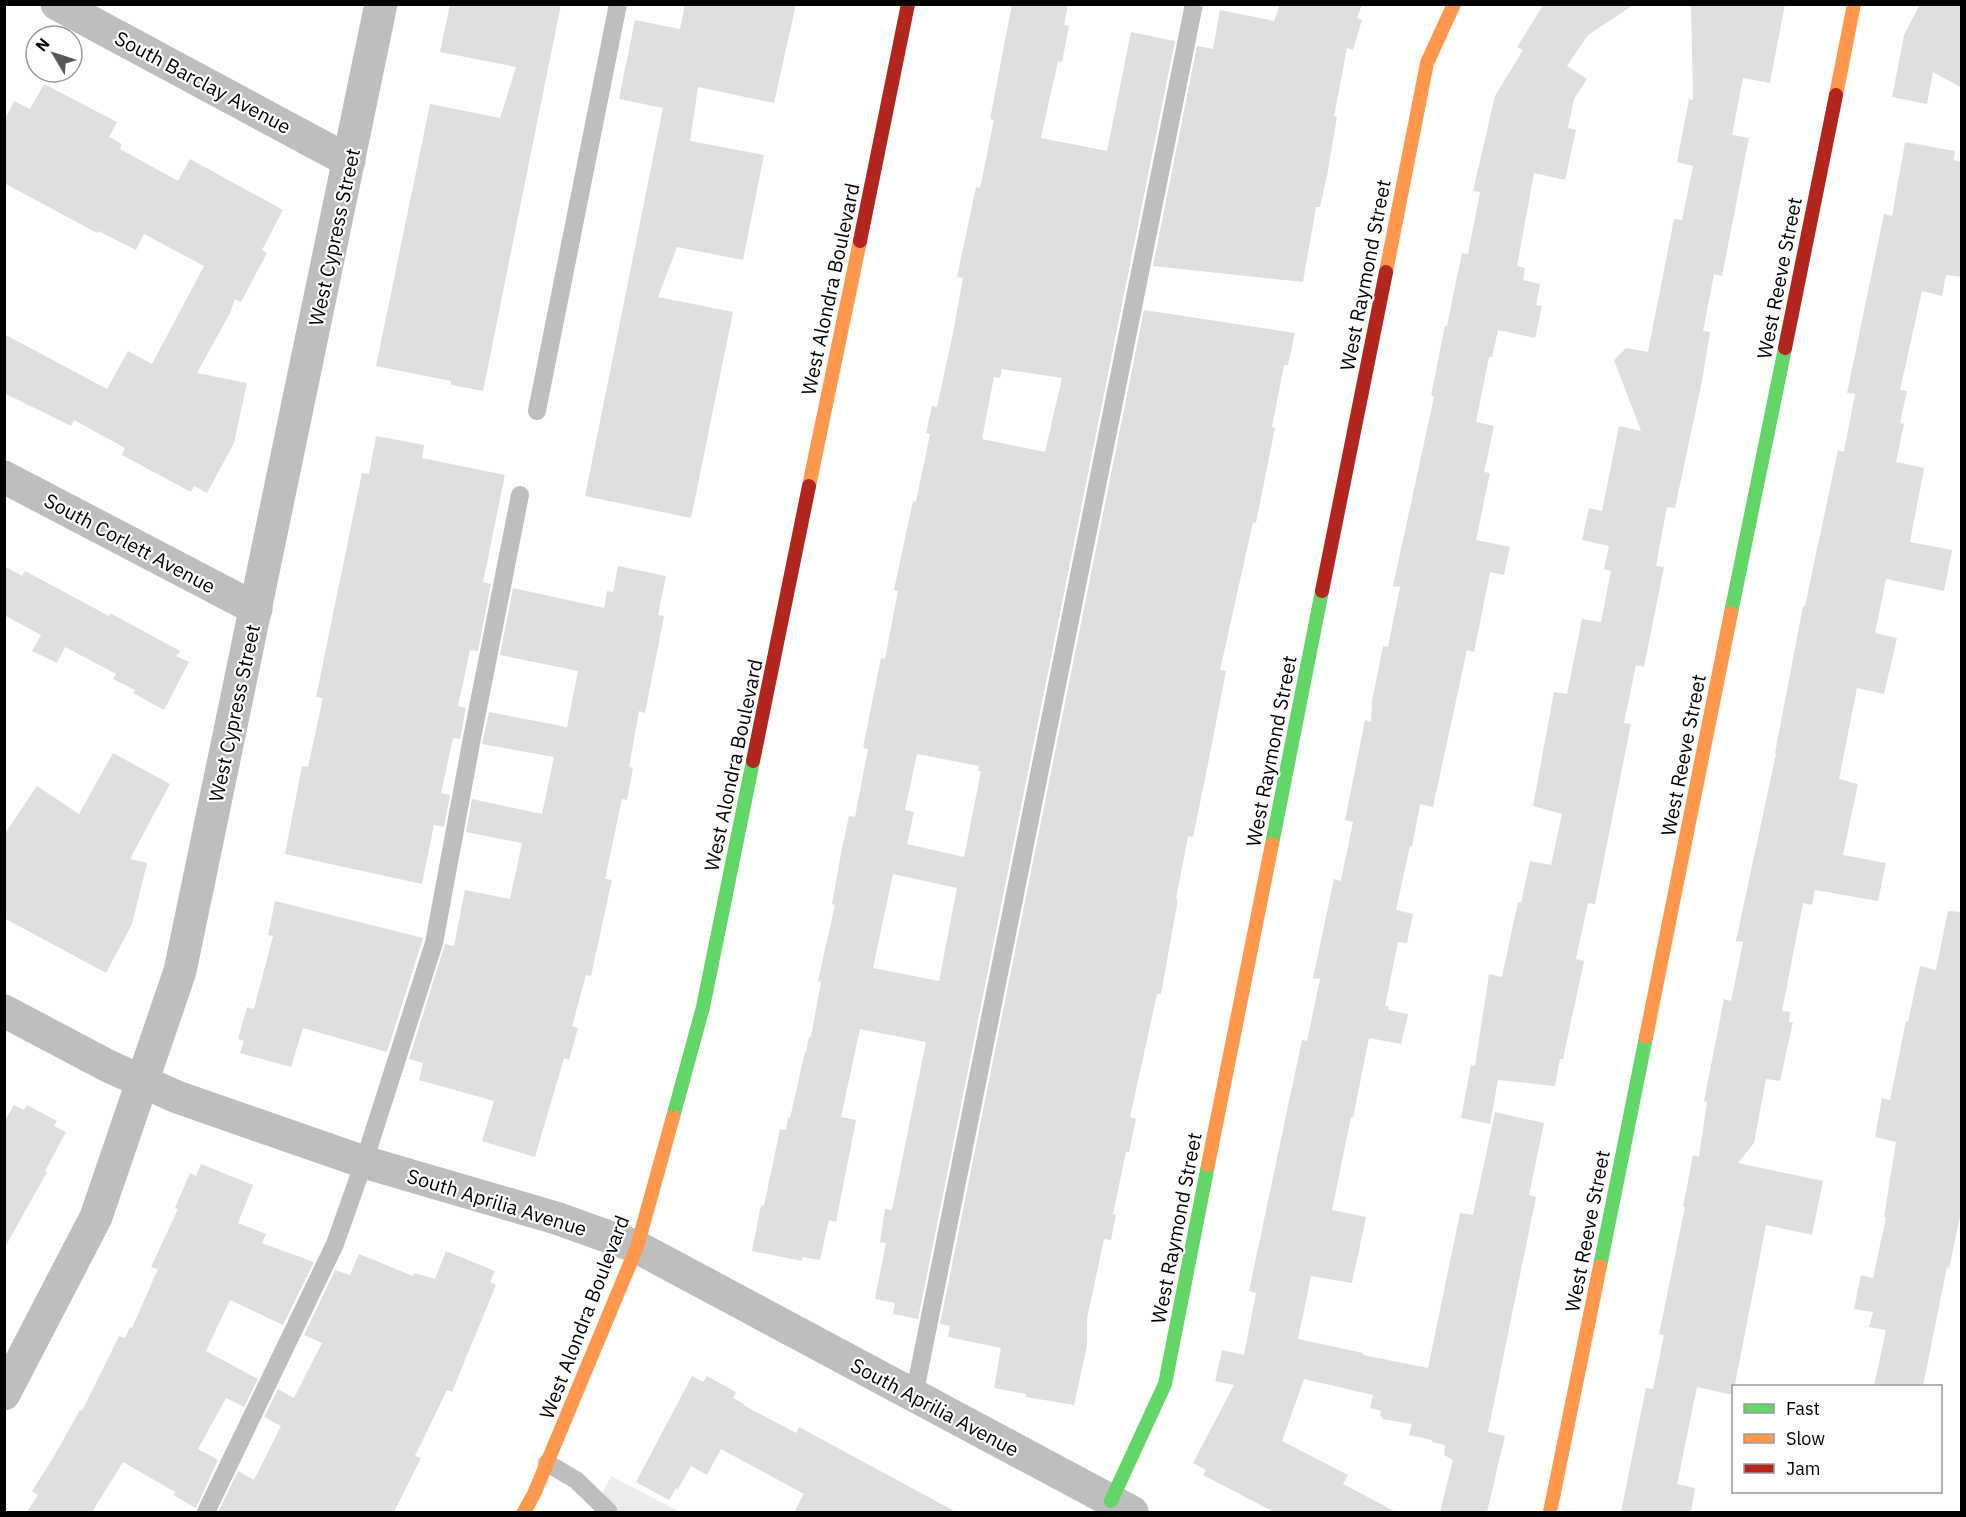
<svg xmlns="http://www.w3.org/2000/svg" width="1966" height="1517" viewBox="0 0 1966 1517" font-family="'IBM Plex Sans',sans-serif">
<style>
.green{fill:#ececec}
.building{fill:#dfdfdf;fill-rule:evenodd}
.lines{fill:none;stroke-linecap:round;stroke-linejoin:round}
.lane{stroke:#bebebe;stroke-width:18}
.street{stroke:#bebebe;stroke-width:33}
.fast{stroke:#63d668;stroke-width:14}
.slow{stroke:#ff974d;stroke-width:14}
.jam{stroke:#b3261e;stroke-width:14}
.labels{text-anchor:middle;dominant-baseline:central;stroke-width:4.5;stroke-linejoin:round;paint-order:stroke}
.street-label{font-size:20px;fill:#000;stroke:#fff}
</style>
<rect width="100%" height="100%" fill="#fff"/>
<!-- green -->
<path class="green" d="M611,1476L680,1512H593Z"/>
<!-- building -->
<g class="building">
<path d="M450,4H561L483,391L451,385V381L376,366L430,104L500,118L516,67L440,52Z"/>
<path d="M685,4H796L774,103L698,87L690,141L764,155L743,260L677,247L658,297L733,312L691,518L585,496L663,108L619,99L635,20L680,29Z"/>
<path d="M1012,4H1068L1064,25L1069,26L1062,62L1058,61L1041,138L1107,151L1131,32L1175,41L918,1319L893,1314L895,1303L875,1299L886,1243L880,1242L885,1209L892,1210L926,1042L860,1029L841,1117L856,1120L836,1222L829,1220L820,1260L803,1257L802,1261L752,1251L761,1205L764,1206L780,1129L786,1130L788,1117L790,1118L805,1052H806L809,1037H811L821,982L818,981L835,905L832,904L842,848L849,816L855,817L868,749L863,748L881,658L885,659L898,591L894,590L913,501L916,502L930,434L926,433L932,406L937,407L953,333L963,278L957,277L976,187L980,188L994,120L990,119ZM1002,369L1062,378L1045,452L982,439L994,377L1000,378ZM917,754L979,766L978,771H981L964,857L907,844L914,812L905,810ZM893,874L957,888L939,981L873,968Z"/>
<path d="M1280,4H1362L1357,18L1362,20L1353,50L1347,48L1334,116L1337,117L1327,176L1320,207H1316L1303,282L1153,266L1197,46L1213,49L1220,10L1274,21Z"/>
<path d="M1544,4H1635L1588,35L1567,66L1587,79L1574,99L1568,128L1576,130L1565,180L1534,173L1517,266L1525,268L1523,280L1540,284L1536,305L1542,306L1535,338L1498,330L1492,357H1489L1476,422L1494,426L1484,472L1490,473L1476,540L1510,547L1504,575L1490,572L1474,652L1467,650L1433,807L1420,804L1412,847L1410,846L1396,910L1413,914L1407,943L1398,942L1385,1006L1389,1007L1388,1010L1408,1014L1401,1044L1369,1038L1353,1118L1351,1117L1332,1210L1366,1217L1352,1283L1311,1276L1298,1339L1363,1353V1355L1428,1368L1460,1213L1473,1215L1495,1112L1544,1123L1529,1195L1536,1197L1488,1432L1505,1436L1487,1512H1440L1453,1460L1444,1455L1445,1445L1432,1442V1440L1409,1435L1412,1424L1382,1419L1383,1417L1380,1416L1381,1411L1370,1408L1373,1395L1304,1379L1282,1441L1348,1475L1343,1484L1396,1512H1274L1203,1475L1206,1470L1193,1463L1234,1385L1215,1381L1222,1350L1244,1355L1256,1293L1249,1291L1302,1040L1307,1041L1320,979L1313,978L1334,879L1341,881L1353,822L1345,820L1365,720L1371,722L1372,701L1383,646L1388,647L1400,587L1393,586L1434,397L1431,396L1445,325L1447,326L1462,253L1468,254L1480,192L1473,191L1495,96L1523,50L1517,47Z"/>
<path d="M1691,4H1785L1770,83L1743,78L1732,135L1749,138L1722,276L1714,274L1703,331L1710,332L1702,381L1675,508L1667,507L1656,566L1664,567L1644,667L1636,665L1624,723L1631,724L1595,904L1588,903L1576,959L1584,961L1563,1059H1560L1555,1086L1498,1080L1490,1124L1461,1118L1471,1065L1475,1066L1489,974L1502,977L1518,902L1521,903L1530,861L1551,865L1562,814L1533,806L1554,692L1567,694L1582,619L1601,622L1611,571L1604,569L1609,546L1582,540L1589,508L1602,511L1619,426L1641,431L1614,360L1626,348L1648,352L1674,219L1682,220L1693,166L1677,162L1689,99L1693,100Z"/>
<path d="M1920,4H1962V88L1933,72L1927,104L1892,97L1904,35Z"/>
<path d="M44,84L117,122L109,137L122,144L120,149L178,181L190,159L283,210L262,250L267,253L241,302L235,299L230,313L197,373L247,383L234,443L207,493L194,486L191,492L122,455L125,448L74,420L71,426L4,393V334L107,389L128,351L152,364L204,266L144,234L136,250L98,231L97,233L4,183V121L14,101L30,109Z"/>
<path d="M1905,142L1955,151L1954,160L1962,162V277L1946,275L1942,296L1922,291L1900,390L1907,391L1900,423L1904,424L1896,462L1924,468L1910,542L1952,550L1944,591L1886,579L1875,633L1897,638L1884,694L1857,688L1839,779L1858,784L1843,855L1886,863L1878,901L1815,890L1812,905L1803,903L1782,1011L1790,1012L1789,1022H1793L1780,1081L1766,1079L1754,1143L1738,1163L1823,1181L1812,1235L1766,1225L1733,1395L1697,1387L1677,1484L1695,1488L1691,1512H1621L1646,1388L1653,1389L1664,1335L1659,1334L1685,1207H1683L1693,1155L1699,1157L1707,1102L1704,1101L1724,999L1731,1001L1743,942L1736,941L1776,754L1775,753L1803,606H1805L1838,450L1844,452L1855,394L1847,393L1884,214L1892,216Z"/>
<path d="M1144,310L1295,333L1288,365H1284L1272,427L1275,428L1256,523L1253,522L1220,670L1226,671L1207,769L1193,837L1188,836L1176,899H1178L1161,994H1157L1130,1117L1136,1119L1129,1152H1126L1113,1214L1116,1215L1111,1240L1104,1239L1087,1319V1346L1074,1405L1026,1397V1394L994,1388L1001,1348L948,1337L950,1326L940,1324Z"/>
<path d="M376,436L424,445L422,458L505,475L483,582L491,584L478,651L470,650L458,706L466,708L460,739L453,738L441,793L450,795L444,827L434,825L422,884L285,854L302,766L308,767L323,698L316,697L362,473L369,474Z"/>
<path d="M4,566L22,576L25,571L109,616L110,613L180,651L176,656L189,662L164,710L133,693L135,690L113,679L116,674L65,647L57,663L32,651L41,635L4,615Z"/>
<path d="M618,566L666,576L658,615L664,616L645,713L639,711L629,767L633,768L627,800L622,799L605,879L612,880L591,976L586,975L572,1026L578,1028L569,1060L564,1058L535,1157L482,1141L494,1101L419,1080L423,1063L409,1059L445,944L454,946L465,890L510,899L522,843L466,832L472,799L542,814L554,757L482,744L489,712L567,727L578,671L500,655L513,588L604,608L607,591L613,592Z"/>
<path d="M113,753L170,784L130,859L147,863L132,924L106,973L4,918V835L37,786L79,814Z"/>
<path d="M275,901L423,938L387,1052L303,1028L291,1067L240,1053L244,1041L238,1039L247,1007L254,1009L273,936L268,935Z"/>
<path d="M1948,911L1962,912V1207L1949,1268L1947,1267L1923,1386H1874L1886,1330L1869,1327L1873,1312L1854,1309L1861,1275L1873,1278L1886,1217H1884L1896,1142L1875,1137L1882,1098L1890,1100L1906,1021L1908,1022L1920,966L1936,970Z"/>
<path d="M14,1105L24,1110L27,1105L57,1121L54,1126L66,1132L45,1171L47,1172L4,1249V1122Z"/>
<path d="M201,1164L253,1185L238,1223L266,1234L262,1243L314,1262L283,1325L230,1300L206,1351L258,1379L244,1407L226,1398L198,1449L218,1460L196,1508L173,1495L175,1492L123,1462L92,1512H27L38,1495L32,1491L53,1458L80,1410L82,1411L119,1336L125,1338L130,1327L132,1328L158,1269L151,1267L178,1209L175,1208L190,1173L196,1176Z"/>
<path d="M446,1251L495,1271L490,1282L496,1285L452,1392L447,1390L415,1456L421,1458L394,1512H218L238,1471L254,1480L281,1426L264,1417L278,1389L294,1398L322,1343L304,1335L335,1270L350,1275L359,1254L413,1276L415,1273L435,1279Z"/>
<path d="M692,1376L703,1382L707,1376L736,1392L733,1398L744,1404L743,1405L796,1433L799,1427L956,1512H794L804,1494L721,1449L707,1475L691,1466L678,1489L676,1488L669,1500L636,1482Z"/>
</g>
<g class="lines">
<!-- lane -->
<g class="lane">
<path d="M537,411L618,4"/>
<path d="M914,1396L1194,4"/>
<path d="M547,1463L576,1480L609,1512"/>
<path d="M206,1512L335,1244L364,1162L434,943L472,738L520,495"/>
</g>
<!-- street -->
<g class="street">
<path d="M57,4L349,161"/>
<path d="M4,477L256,609"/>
<path d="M4,1011L108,1066L177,1097L364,1162L556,1218L637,1247L1132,1512"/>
<path d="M4,1394L96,1217L180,971L381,4"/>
</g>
<!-- fast -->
<g class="fast">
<path d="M1731,613L1785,348"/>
<path d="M1272,844L1322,591"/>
<path d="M673,1117L703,1007L753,761"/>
<path d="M1600,1266L1646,1037"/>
<path d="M1111,1501L1165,1384L1208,1165"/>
</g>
<!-- slow -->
<g class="slow">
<path d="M1836,95L1854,4"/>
<path d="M1386,272L1427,63L1454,4"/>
<path d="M809,486L860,241"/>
<path d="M1646,1037L1731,613"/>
<path d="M1208,1165L1272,844"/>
<path d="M524,1512L534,1494L637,1247L673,1117"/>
<path d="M1550,1512L1600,1266"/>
</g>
<!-- jam -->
<g class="jam">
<path d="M860,241L908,4"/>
<path d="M1785,348L1836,95"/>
<path d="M1322,591L1386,272"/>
<path d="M753,761L809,486"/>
</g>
</g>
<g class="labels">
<!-- street labels -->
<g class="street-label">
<text transform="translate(203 82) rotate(28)">South Barclay Avenue</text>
<text transform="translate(334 237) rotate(-78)">West Cypress Street</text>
<text transform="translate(1365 275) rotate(-79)">West Raymond Street</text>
<text transform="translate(1779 278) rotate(-79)">West Reeve Street</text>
<text transform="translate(830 289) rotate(-78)">West Alondra Boulevard</text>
<text transform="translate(130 543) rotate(28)">South Corlett Avenue</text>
<text transform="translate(234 713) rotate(-78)">West Cypress Street</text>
<text transform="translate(1271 751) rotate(-79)">West Raymond Street</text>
<text transform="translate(1683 755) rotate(-79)">West Reeve Street</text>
<text transform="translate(733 765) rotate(-78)">West Alondra Boulevard</text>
<text transform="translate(497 1202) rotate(17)">South Aprilia Avenue</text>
<text transform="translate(1176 1228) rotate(-79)">West Raymond Street</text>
<text transform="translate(1587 1231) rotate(-79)">West Reeve Street</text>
<text transform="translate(584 1317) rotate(-69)">West Alondra Boulevard</text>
<text transform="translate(935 1407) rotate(28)">South Aprilia Avenue</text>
</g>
</g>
<!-- border -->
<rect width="1966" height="1517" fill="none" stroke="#000000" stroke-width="12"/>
<!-- legend -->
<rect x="1732" y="1385" width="210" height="108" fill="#ffffff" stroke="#999999" stroke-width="1.5"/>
<rect x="1744" y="1404" width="30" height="9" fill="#63d668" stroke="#999999" stroke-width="1.5"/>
<text x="1786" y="1415" font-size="18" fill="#000000">Fast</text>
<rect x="1744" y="1434" width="30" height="9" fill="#ff974d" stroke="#999999" stroke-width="1.5"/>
<text x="1786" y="1445" font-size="18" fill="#000000">Slow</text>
<rect x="1744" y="1464" width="30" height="9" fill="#b3261e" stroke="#999999" stroke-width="1.5"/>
<text x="1786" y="1475" font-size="18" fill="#000000">Jam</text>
<!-- north arrow -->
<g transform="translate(54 54) rotate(309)"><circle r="28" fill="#ffffff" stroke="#999999" stroke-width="1.5"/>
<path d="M0-4.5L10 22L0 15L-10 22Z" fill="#595959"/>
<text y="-9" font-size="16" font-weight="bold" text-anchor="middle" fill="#000000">N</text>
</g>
</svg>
